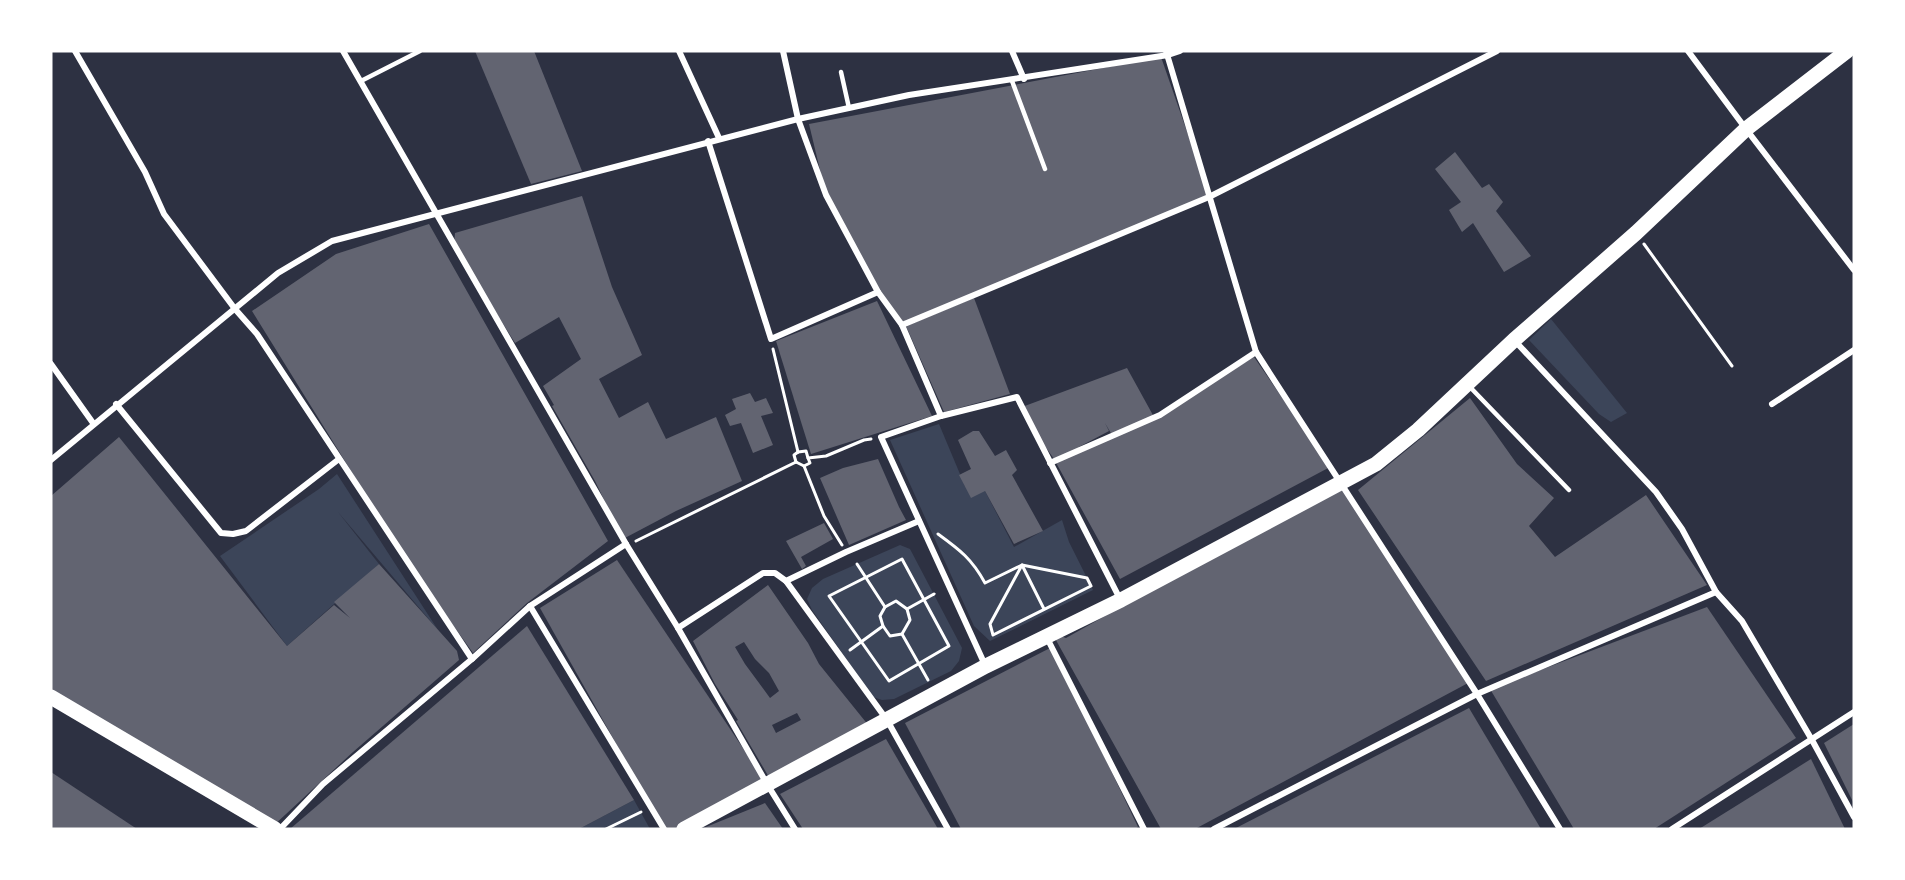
<svg xmlns="http://www.w3.org/2000/svg" width="1905" height="880" viewBox="0 0 1905 880" font-family="'Sofia Sans Condensed',sans-serif">
<style>
.green{fill:#3c4559}
.building{fill:#626471;fill-rule:evenodd}
.lines{fill:none;stroke-linecap:round;stroke-linejoin:round}
.path{stroke:#fff;stroke-width:3}
.service{stroke:#fff;stroke-width:4.5}
.minor{stroke:#fff;stroke-width:6}
.primary{stroke:#fff;stroke-width:15}
</style>
<rect width="100%" height="100%" fill="#2d3142"/>
<!-- green -->
<g class="green">
<path d="M1551,319L1627,413L1611,422L1599,414L1529,340Z"/>
<path d="M939,424L965,486L985,491L1014,547L1062,520L1069,542L1093,590L990,641L974,626L890,440Z"/>
<path d="M337,474L438,630L338,512L379,564L287,646L220,556L319,489Z"/>
<path d="M900,545L910,549L962,648L959,661L951,671L894,699L882,700L873,697L812,610L807,599L812,588L823,579Z"/>
<path d="M634,800L650,829H579Z"/>
</g>
<!-- building -->
<g class="building">
<path d="M475,51H534L582,171L531,184Z"/>
<path d="M1161,57L1209,195L902,325L878,292L826,195L809,124Z"/>
<path d="M1455,152L1482,188L1489,184L1503,202L1496,211L1531,256L1504,272L1473,223L1462,232L1449,210L1461,202L1435,169Z"/>
<path d="M582,196L612,287L642,355L599,379L619,418L648,402L666,439L716,417L742,481L676,511L623,539L595,481L552,406L554,405L543,386L581,359L559,317L515,343L454,244L455,233Z"/>
<path d="M429,224L608,541L527,603L473,653L405,558L252,311L336,254Z"/>
<path d="M974,298L1010,394L944,412L906,326Z"/>
<path d="M877,301L932,416L811,454L776,341Z"/>
<path d="M1254,357L1330,467L1120,579L1054,459L1035,432L1022,407L1127,368L1154,417ZM1105,423L1112,435L1077,448L1109,431Z"/>
<path d="M750,393L755,402L766,398L773,413L761,416L773,445L753,453L741,423L730,426L725,415L736,409L732,399Z"/>
<path d="M1470,398L1517,464L1554,498L1529,526L1555,557L1646,495L1707,585L1486,681L1358,490Z"/>
<path d="M973,431H979L995,456L1006,450L1017,470L1012,475L1043,531L1014,544L985,491L971,498L959,475L971,469L958,440Z"/>
<path d="M119,437L287,646L334,605L350,618L334,602L379,564L457,651L459,660L353,752L272,827L51,696V496Z"/>
<path d="M878,459L899,507L906,520L849,545L820,478L843,468Z"/>
<path d="M1341,483L1470,682L1195,829H1161L1052,633L1066,638Z"/>
<path d="M824,523L833,539L801,557L806,566L802,569L786,541Z"/>
<path d="M617,560L767,784L684,829H664L540,608Z"/>
<path d="M768,585L808,643L819,664L869,726L770,779L736,721L738,720L715,684L693,641ZM744,642L755,659L769,673L779,691L770,698L745,664L735,647ZM797,713L801,720L776,733L772,725Z"/>
<path d="M1707,607L1796,738L1654,829H1574L1490,689Z"/>
<path d="M527,626L634,800L579,829H290Z"/>
<path d="M1052,647L1138,827L1135,829H961L905,723Z"/>
<path d="M1469,708L1541,829H1234Z"/>
<path d="M1854,724V804L1824,743Z"/>
<path d="M886,739L938,829H803L780,794Z"/>
<path d="M1811,759L1845,829H1699Z"/>
<path d="M51,772L137,829H51Z"/>
<path d="M765,803L783,829H701Z"/>
</g>
<g class="lines">
<!-- path -->
<g class="path">
<path d="M1644,244L1732,366"/>
<path d="M773,349L798,452"/>
<path d="M798,452L806,451L808,458L826,456L864,440L871,439"/>
<path d="M796,462L804,466L824,516L842,545"/>
<path d="M796,462L794,455L798,452"/>
<path d="M804,466L810,463L808,458"/>
<path d="M938,534C960,550 972,559 985,583L1022,565L1087,578L1091,586L993,635L990,624L1022,565"/>
<path d="M636,541L796,462"/>
<path d="M902,559L949,646L889,681L829,596Z"/>
<path d="M857,564L885,607"/>
<path d="M1022,565L1044,609"/>
<path d="M896,601L907,609L910,620L902,634L890,636L883,626L880,616L885,607Z"/>
<path d="M907,609L934,594"/>
<path d="M902,634L928,680"/>
<path d="M850,650L883,626"/>
<path d="M606,829L641,812"/>
</g>
<!-- service -->
<g class="service">
<path d="M841,72L849,108"/>
<path d="M361,81L420,51"/>
<path d="M1012,81L1045,169"/>
<path d="M1469,386L1569,490"/>
</g>
<!-- minor -->
<g class="minor">
<path d="M75,51L145,172L164,214L235,309L257,334L472,659"/>
<path d="M343,51L626,544L678,628L767,784L795,829"/>
<path d="M679,51L719,138"/>
<path d="M783,51L798,119L826,195L878,292L902,325L941,416"/>
<path d="M1012,51L1024,79"/>
<path d="M1166,51L1256,352L1477,694L1560,829"/>
<path d="M1688,51L1746,129L1854,270"/>
<path d="M708,141L771,339L878,292"/>
<path d="M902,325L1209,197L1497,51"/>
<path d="M1515,341L1656,492L1682,529L1716,592L1742,621L1812,740L1854,817"/>
<path d="M51,364L93,423"/>
<path d="M116,404L221,533L233,534L246,531L339,459"/>
<path d="M1772,404L1854,350"/>
<path d="M51,460L278,273L332,241L798,119L909,95L1168,55L1180,51"/>
<path d="M1050,463L1160,415L1256,352"/>
<path d="M786,581L887,720L948,829"/>
<path d="M530,606L664,829"/>
<path d="M678,628L763,573H775L786,581L846,552L919,521"/>
<path d="M1046,636L1144,829"/>
<path d="M985,665L881,437L941,416L1017,397L1120,599"/>
<path d="M280,829L323,784L472,659L530,606L626,544"/>
<path d="M1214,829L1477,694L1716,592"/>
<path d="M1672,829L1854,712"/>
</g>
<!-- primary -->
<g class="primary">
<path d="M51,697L275,829"/>
<path d="M684,829L986,666L1121,600L1376,464L1418,430L1514,340L1636,233L1746,129L1847,51"/>
</g>
</g>
<!-- border -->
<rect width="1905" height="880" fill="none" stroke="#ffffff" stroke-width="105"/>
</svg>
